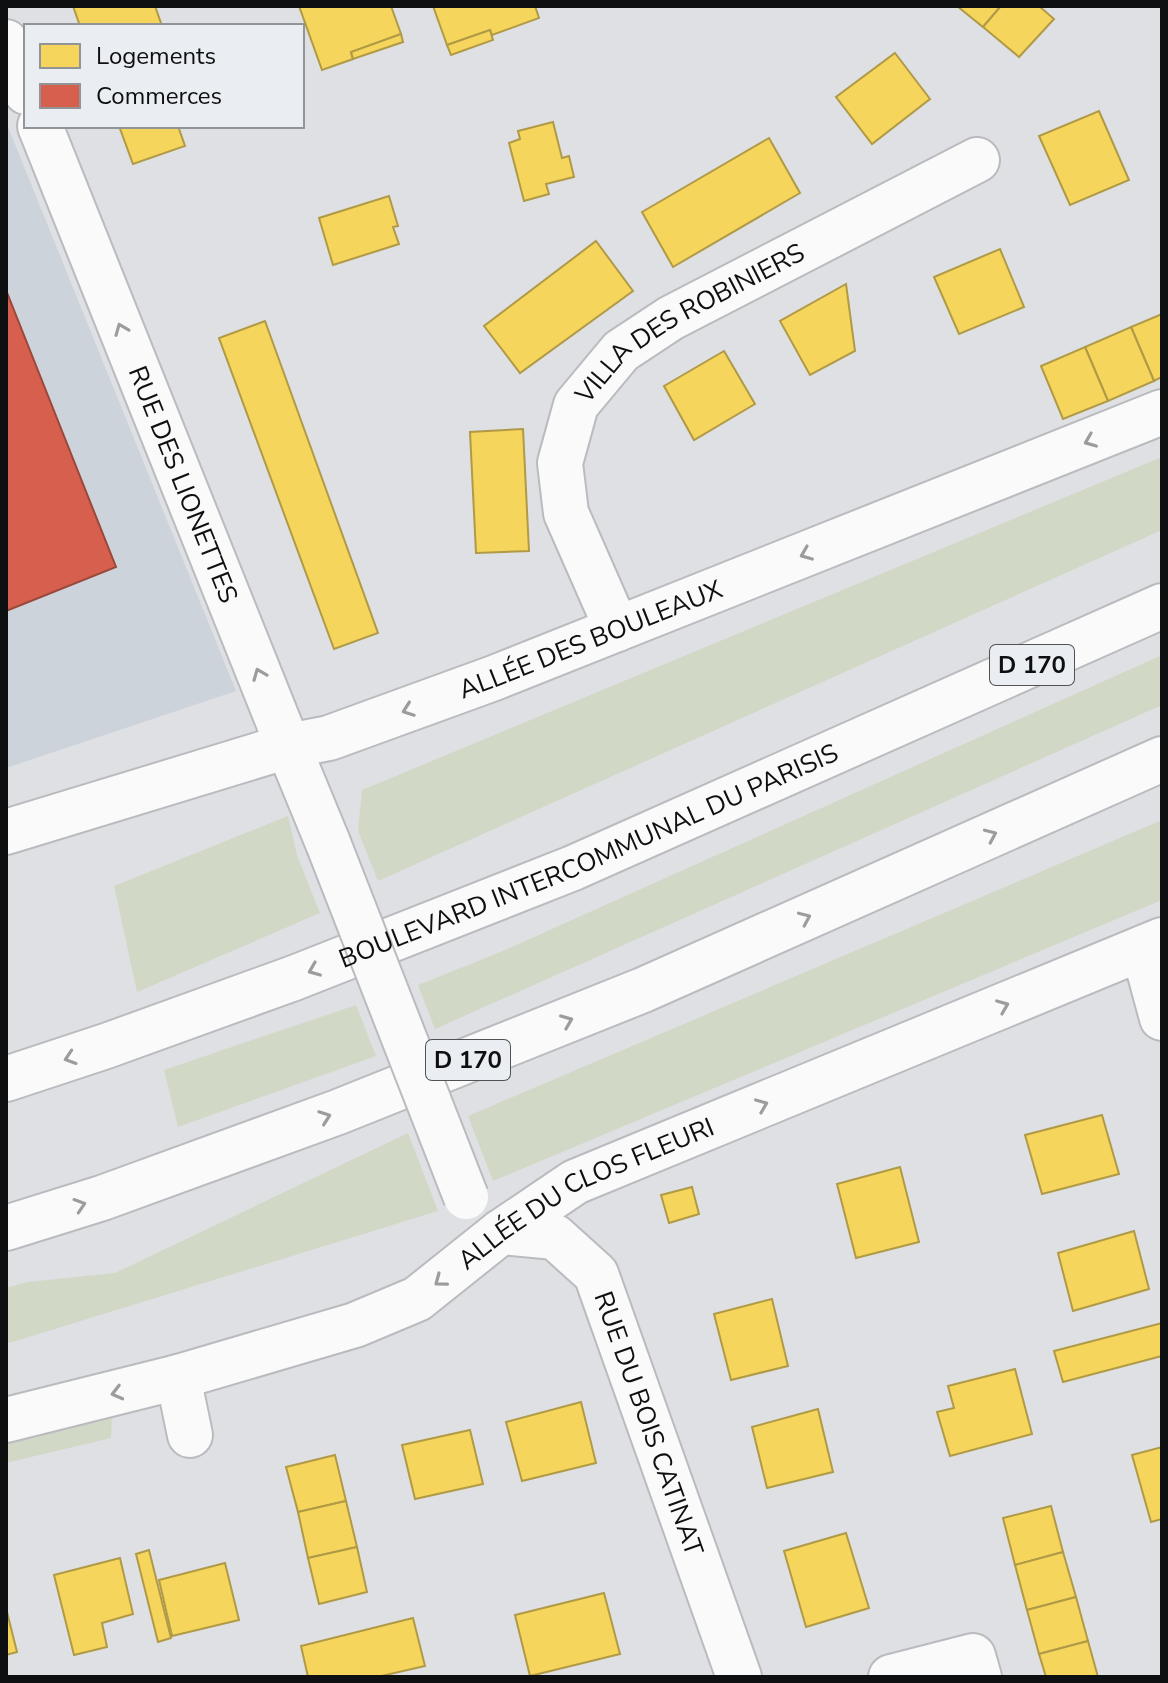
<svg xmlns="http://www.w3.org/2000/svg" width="1168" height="1683" viewBox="0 0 1168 1683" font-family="'Nunito Sans',sans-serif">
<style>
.built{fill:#cdd3da}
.green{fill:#d1d9c6}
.homes{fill:#f6d55c;stroke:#b09a46;stroke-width:2}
.shops{fill:#d6604d;stroke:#9a483b;stroke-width:2}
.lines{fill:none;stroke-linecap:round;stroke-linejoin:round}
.minor-casing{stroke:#babbbe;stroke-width:48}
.highway-casing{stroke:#babbbe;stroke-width:48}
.minor{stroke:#fafafb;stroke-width:44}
.highway{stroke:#fafafb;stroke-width:44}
.minor-bridge-casing{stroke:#babbbe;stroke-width:48;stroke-linecap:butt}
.minor-bridge{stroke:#fafafb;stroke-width:44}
.oneway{stroke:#9c9c9d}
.labels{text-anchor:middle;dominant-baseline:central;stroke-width:8;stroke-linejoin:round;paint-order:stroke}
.shield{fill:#eaedf2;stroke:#505254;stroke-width:2}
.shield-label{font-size:24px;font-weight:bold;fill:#0e0f11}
.street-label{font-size:26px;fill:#0e0f11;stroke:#eaedf2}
</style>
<rect width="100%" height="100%" fill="#dee0e3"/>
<!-- built -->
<path class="built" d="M6,122L236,691L6,768Z"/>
<!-- green -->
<g class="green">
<path d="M1162,457V530L378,881L358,831L362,790Z"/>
<path d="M1162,655V705L435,1029L418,985L503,951Z"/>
<path d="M288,816L297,855L320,913L137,992L114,886Z"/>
<path d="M1162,820V900L493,1181L468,1116Z"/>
<path d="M356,1005L376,1056L178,1127L164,1070Z"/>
<path d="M408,1133L438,1211L6,1344V1288L28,1282L115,1273Z"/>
<path d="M112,1417L111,1438L6,1463V1443Z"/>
</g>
<!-- homes -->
<g class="homes">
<path d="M73,6H155L162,26H80Z"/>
<path d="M299,6H391L401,34L351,52L353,59L322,70Z"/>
<path d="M433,6H535L539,18L492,35L490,30L447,45Z"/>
<path d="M957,6H1001L983,27Z"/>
<path d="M1001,6H1039L1054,19L1019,57L983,27Z"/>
<path d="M490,30L493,40L451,55L447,45Z"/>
<path d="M401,34L403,42L353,59L351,52Z"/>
<path d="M895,53L930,99L872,144L836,97Z"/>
<path d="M1099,111L1129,180L1070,205L1039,136Z"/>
<path d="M553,122L562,158L569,156L574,177L546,184L549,194L524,201L509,143L520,139L518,131Z"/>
<path d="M119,126H178L185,146L133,164Z"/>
<path d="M769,138L800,193L673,267L642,212Z"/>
<path d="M389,196L398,226L393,227L399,244L333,265L319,218Z"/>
<path d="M596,241L633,291L520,373L484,326Z"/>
<path d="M1000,249L1024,307L959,334L934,277Z"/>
<path d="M846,284L855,351L810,375L780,321Z"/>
<path d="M1162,314V377L1154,381L1131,327Z"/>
<path d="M265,321L378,633L334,649L219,338Z"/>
<path d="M1131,327L1154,381L1108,401L1085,347Z"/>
<path d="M1085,347L1108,401L1063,419L1041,366Z"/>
<path d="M724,351L755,404L694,440L664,386Z"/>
<path d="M523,429L529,551L476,553L470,432Z"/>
<path d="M1102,1115L1119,1174L1042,1194L1025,1135Z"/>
<path d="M900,1167L919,1242L856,1258L837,1184Z"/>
<path d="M692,1187L699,1214L669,1223L661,1195Z"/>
<path d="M1134,1231L1149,1289L1073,1311L1058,1253Z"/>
<path d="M772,1299L788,1366L731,1380L714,1314Z"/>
<path d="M1162,1323V1356L1063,1382L1054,1351Z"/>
<path d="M1015,1369L1032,1434L950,1456L937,1412L954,1408L948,1386Z"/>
<path d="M581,1402L596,1463L522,1481L506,1422Z"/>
<path d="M818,1409L833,1472L767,1488L752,1427Z"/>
<path d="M470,1430L483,1484L415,1499L402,1445Z"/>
<path d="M1162,1447V1519L1151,1522L1132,1455Z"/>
<path d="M335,1455L346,1501L298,1512L286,1467Z"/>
<path d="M346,1501L357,1547L308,1558L298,1512Z"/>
<path d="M1051,1506L1063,1552L1015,1565L1003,1518Z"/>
<path d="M846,1533L869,1608L806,1627L784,1551Z"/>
<path d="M357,1547L367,1592L319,1604L308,1558Z"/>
<path d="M149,1550L171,1638L158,1642L136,1554Z"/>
<path d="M1063,1552L1076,1597L1027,1610L1015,1565Z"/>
<path d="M120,1558L133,1614L102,1623L107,1647L74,1655L54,1575Z"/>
<path d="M225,1563L239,1620L172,1636L159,1580Z"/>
<path d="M604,1593L620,1654L530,1676L515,1615Z"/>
<path d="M1076,1597L1088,1641L1039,1654L1027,1610Z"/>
<path d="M6,1608L17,1652L6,1655Z"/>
<path d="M413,1618L425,1666L377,1677H308L301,1646Z"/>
<path d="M1088,1641L1098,1677H1046L1039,1654Z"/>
</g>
<!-- shops -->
<path class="shops" d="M6,290L116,567L6,611Z"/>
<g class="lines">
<!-- minor casing -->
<g class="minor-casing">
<g id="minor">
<path d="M6,42L26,92"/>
<path id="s1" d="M40,126L288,746L328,843"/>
<path id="s2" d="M617,629L566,513L560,463L576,405L621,351L671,318L977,160"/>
<path id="s3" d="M6,832L288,746L329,738L494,678L1162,412"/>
<path d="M1143,948L1162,1018"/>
<path id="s4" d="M501,1232L555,1237L596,1274L739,1677"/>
<path d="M178,1377L190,1435"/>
<path id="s5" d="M6,1420L178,1377L355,1325L417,1299L501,1232L575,1182L1162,940"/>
<path d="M891,1677L973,1656L979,1677"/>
</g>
</g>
<!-- highway casing -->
<g class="highway-casing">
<g id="highway">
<path id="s6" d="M6,1079L106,1046L294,978L573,868L1162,606"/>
<path d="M6,1228L102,1198L338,1112L643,990L1162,759"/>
</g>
</g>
<!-- minor -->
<use href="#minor" class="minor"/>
<!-- highway -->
<use href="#highway" class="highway"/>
<!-- minor-bridge casing -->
<g class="minor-bridge-casing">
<path id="minor-bridge" d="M328,843L466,1197"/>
</g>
<!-- minor-bridge -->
<use href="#minor-bridge" class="minor-bridge"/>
</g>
<!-- one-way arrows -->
<defs><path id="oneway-chevron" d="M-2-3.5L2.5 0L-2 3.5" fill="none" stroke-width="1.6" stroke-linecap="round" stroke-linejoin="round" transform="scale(2)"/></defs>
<g class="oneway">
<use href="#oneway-chevron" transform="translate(121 329) rotate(-112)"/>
<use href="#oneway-chevron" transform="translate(1090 441) rotate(158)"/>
<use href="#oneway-chevron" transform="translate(806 554) rotate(158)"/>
<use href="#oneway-chevron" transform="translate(259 674) rotate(-112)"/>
<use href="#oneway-chevron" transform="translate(408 710) rotate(160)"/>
<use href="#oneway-chevron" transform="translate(991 835) rotate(-24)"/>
<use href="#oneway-chevron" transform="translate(805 918) rotate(-24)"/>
<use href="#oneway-chevron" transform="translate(314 970) rotate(158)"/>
<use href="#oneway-chevron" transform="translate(1003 1006) rotate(-22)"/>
<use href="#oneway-chevron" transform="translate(567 1021) rotate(-22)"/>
<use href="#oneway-chevron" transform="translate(70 1058) rotate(162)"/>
<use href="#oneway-chevron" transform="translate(762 1105) rotate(-22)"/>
<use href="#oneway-chevron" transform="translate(325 1117) rotate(-20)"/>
<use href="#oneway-chevron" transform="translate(80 1205) rotate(-18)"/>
<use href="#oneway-chevron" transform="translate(440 1281) rotate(143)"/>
<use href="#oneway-chevron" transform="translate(117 1393) rotate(166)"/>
</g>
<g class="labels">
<!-- shield labels -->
<g class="shield">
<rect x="990" y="645" width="84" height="40" rx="6"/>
<rect x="426" y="1040" width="84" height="40" rx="6"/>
</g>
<g class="shield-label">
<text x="1032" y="665">D 170</text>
<text x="468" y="1060">D 170</text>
</g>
<!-- street labels -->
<g class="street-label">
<text stroke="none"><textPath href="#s2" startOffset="380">VILLA DES ROBINIERS</textPath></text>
<text stroke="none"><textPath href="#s1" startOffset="386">RUE DES LIONETTES</textPath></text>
<text stroke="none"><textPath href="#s3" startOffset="616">ALLÉE DES BOULEAUX</textPath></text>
<text stroke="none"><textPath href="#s6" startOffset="624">BOULEVARD INTERCOMMUNAL DU PARISIS</textPath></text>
<text stroke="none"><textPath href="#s5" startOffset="630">ALLÉE DU CLOS FLEURI</textPath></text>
<text stroke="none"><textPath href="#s4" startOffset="268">RUE DU BOIS CATINAT</textPath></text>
</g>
</g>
<!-- border -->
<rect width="1168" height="1683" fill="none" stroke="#0e0f11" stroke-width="16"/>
<!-- legend -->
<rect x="24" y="24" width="280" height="104" fill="#eaedf2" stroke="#929498" stroke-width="2"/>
<rect x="40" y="44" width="40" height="24" fill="#f6d55c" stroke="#929498" stroke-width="2"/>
<text x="96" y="64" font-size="24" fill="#0e0f11">Logements</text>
<rect x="40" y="84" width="40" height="24" fill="#d6604d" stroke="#929498" stroke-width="2"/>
<text x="96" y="104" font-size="24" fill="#0e0f11">Commerces</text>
</svg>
